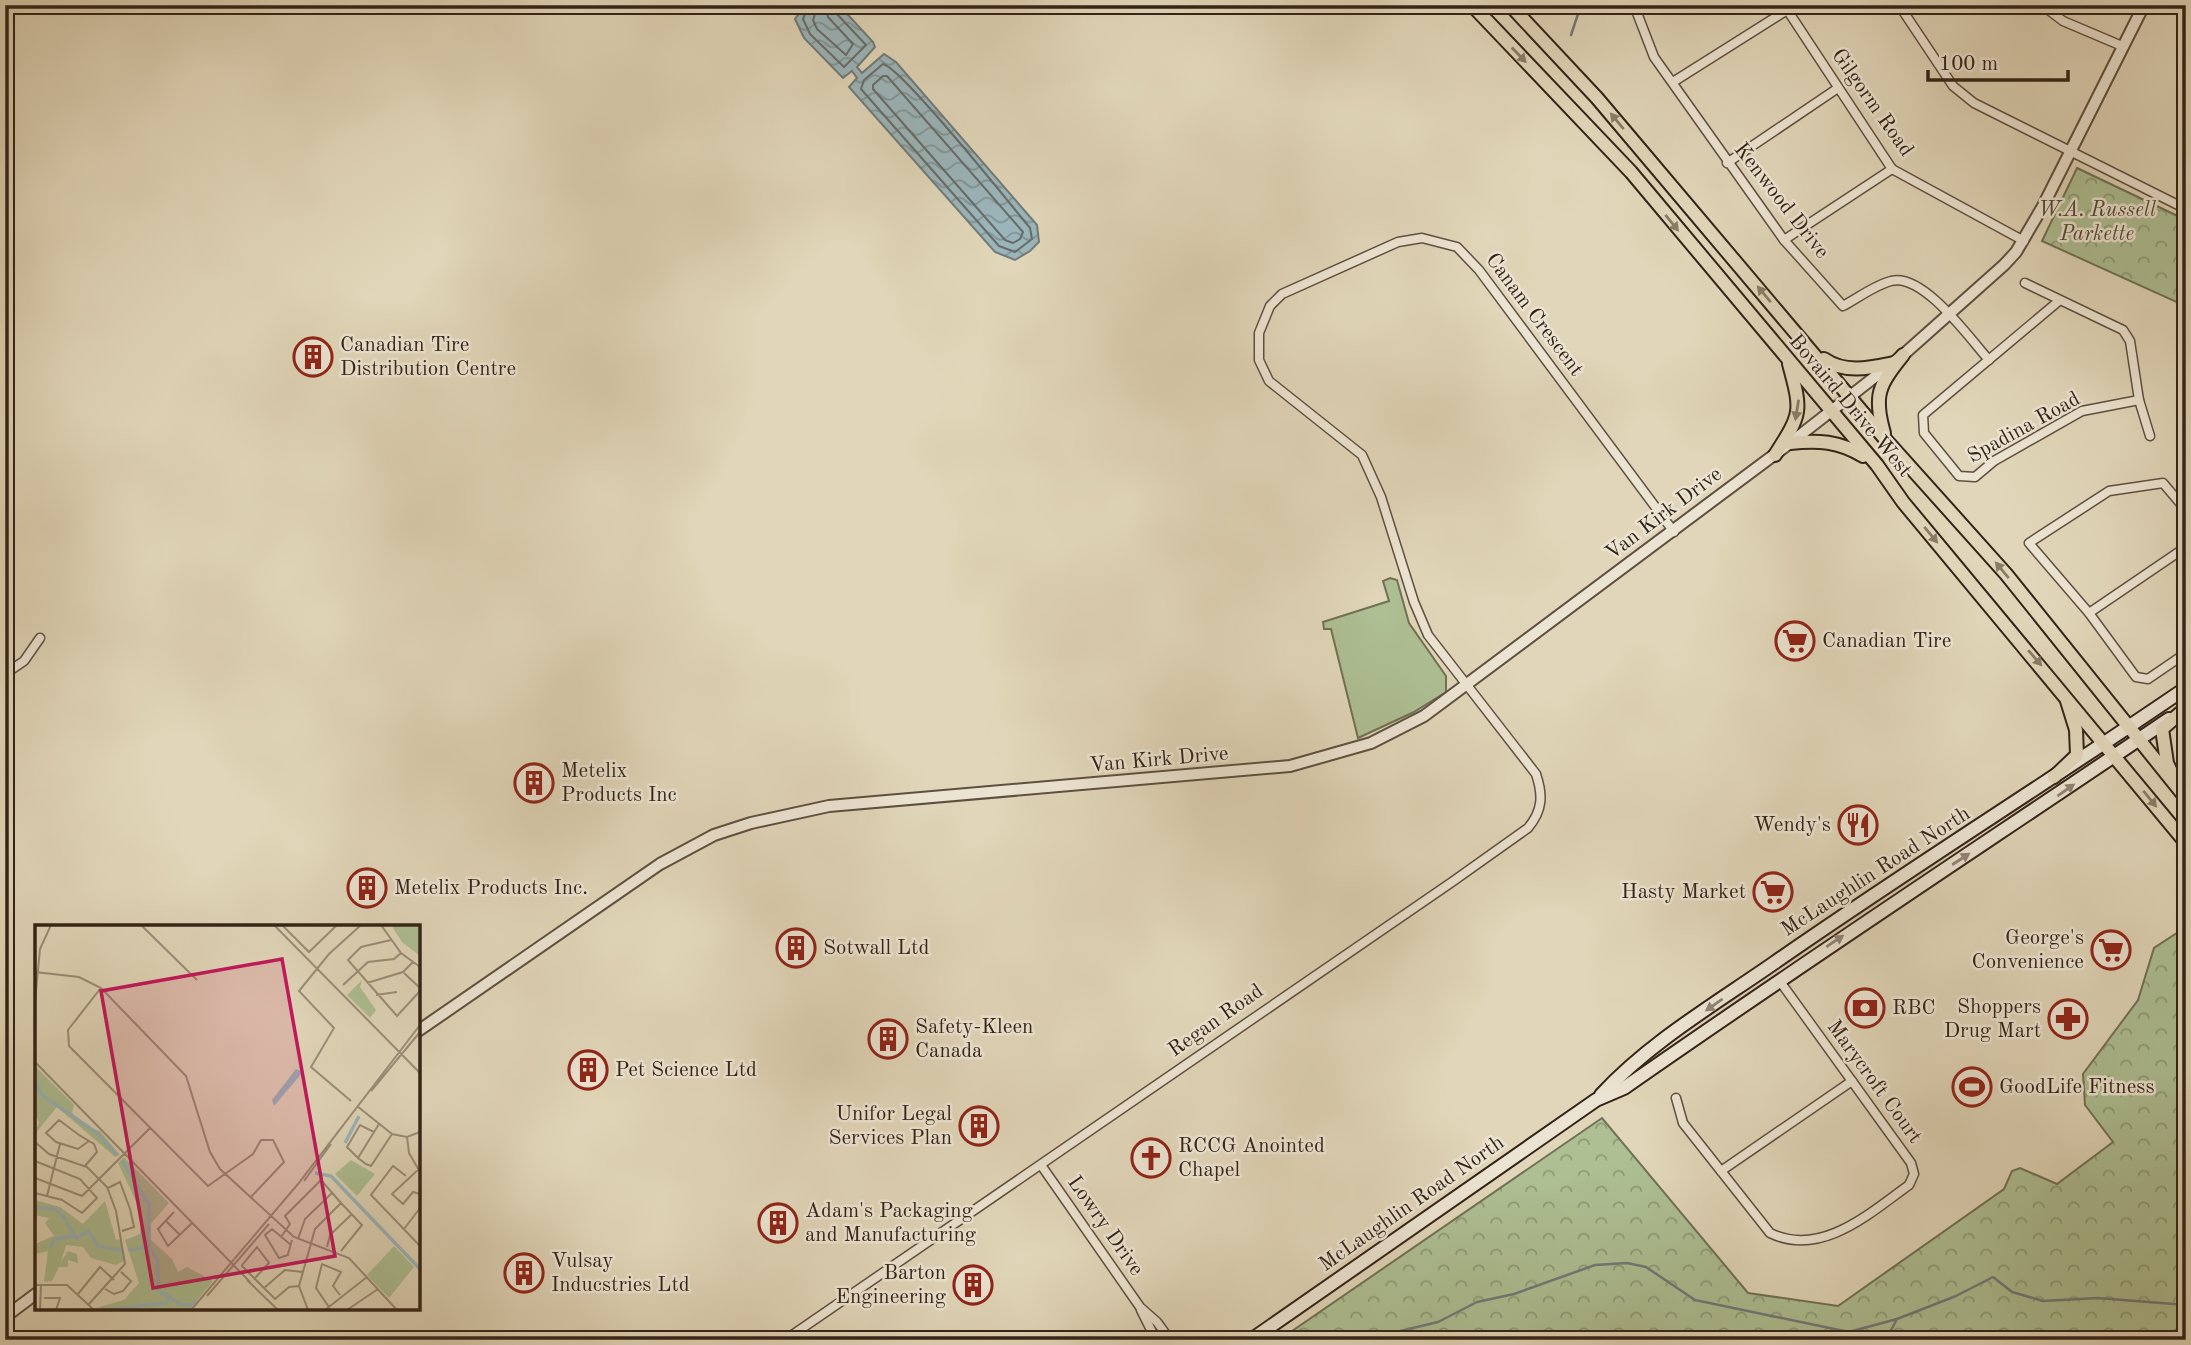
<svg xmlns="http://www.w3.org/2000/svg" width="2191" height="1345" viewBox="0 0 2191 1345" font-family="'Old Standard TT',serif">
<style>
.green{fill:#adbf93;stroke:#707156;stroke-width:2}
.park{fill:url(#park-crowns);stroke:#707156;stroke-width:2}
.water{fill:url(#water-waves);stroke:#717b7a;stroke-width:2}
.lines{fill:none;stroke-linecap:round;stroke-linejoin:round}
.shore{stroke:#676c6a;stroke-width:2}
.stream{stroke:#717b7a;stroke-width:2.5}
.minor-casing{stroke:#5e5040;stroke-width:11}
.tertiary-casing{stroke:#5e5040;stroke-width:14}
.secondary-casing{stroke:#332318;stroke-width:16}
.primary-casing{stroke:#332318;stroke-width:16}
.minor{stroke:#ece4d2;stroke-width:8}
.tertiary{stroke:#ece4d2;stroke-width:10}
.secondary{stroke:#ece4d2;stroke-width:12}
.primary{stroke:#e1d6b9;stroke-width:12}
.oneway{fill:#8a7c68}
.oneway2{fill:#908475}
.labels{text-anchor:middle;dominant-baseline:central;stroke-width:5;stroke-linejoin:round;paint-order:stroke}
.street-label{font-size:21px;fill:#332318;stroke:#ece4d2}
.park-label{font-size:21px;font-style:italic;fill:#524a37;stroke:#ece4d2}
.poi-label{font-size:21px;fill:#332318;stroke:#ece4d2;text-anchor:start}
.inset-river{fill:none;stroke:#9bb6bb;stroke-width:3.5}
.inset-road{fill:none;stroke:#9b8e79;stroke-width:2}
.view{fill:#c2185b;fill-opacity:0.15;stroke:#c2185b;stroke-width:3.5}
.inset-edge{fill:none;stroke:#332318;stroke-width:3.5}
</style>
<defs>
<pattern id="park-crowns" width="20" height="18" patternUnits="userSpaceOnUse" patternTransform="scale(1.75)"><rect width="20" height="18" fill="#adbf93"/><path d="M2 6a3 3 0 1 1 6 0M12 15a3 3 0 1 1 6 0" fill="none" stroke="#8d9b77"/></pattern>
<pattern id="water-waves" width="16" height="10" patternUnits="userSpaceOnUse" patternTransform="scale(1.75)"><rect width="16" height="10" fill="#9bb6bb"/><path d="M0 5q4-4 8 0t8 0" fill="none" stroke="#7f9497"/></pattern>
</defs>
<rect width="100%" height="100%" fill="#e1d6b9"/>
<filter id="stains"><feTurbulence type="fractalNoise" baseFrequency=".00286" numOctaves="4"/><feColorMatrix values="0 0 0 0 .2 0 0 0 0 .09 0 0 0 0 .02 0 0 0 .5 -.17"/></filter>
<radialGradient id="worn" r=".72"><stop offset=".6" stop-color="#630" stop-opacity="0"/><stop offset="1" stop-color="#630" stop-opacity=".3"/></radialGradient>
<!-- green -->
<path class="green" d="M1390,578L1397,580L1409,623L1446,676V692L1414,712L1358,738L1331,629H1324L1323,622L1389,601L1383,581Z"/>
<!-- park -->
<g class="park">
<path d="M2077,168L2186,220V296L2183,305L2042,241Z"/>
<path d="M2186,927V1340H1691L1635,1333L1623,1340H1279L1602,1118L1748,1293L1838,1306L2004,1189L2012,1171L2020,1168L2057,1184L2113,1142L2085,1105L2083,1074L2138,1000L2154,948Z"/>
</g>
<!-- water -->
<path class="water" d="M805,5H839L873,42L875,47L857,67L862,73L884,54L896,62L1037,225L1039,242L1030,251L1015,260L995,252L849,87L857,78L852,71L843,78L804,38L795,19Z"/>
<g class="lines">
<!-- shore -->
<g class="shore">
<path d="M809,5L803,19L810,34L844,67L866,45L836,13L834,5"/>
<path d="M818,5L813,20L817,29L846,55L853,44L828,17L825,5"/>
<path d="M883,64C902,68 1010,204 1030,228L1032,239L1015,252L999,246L861,89L864,80Z"/>
<path d="M883,76H887L1023,232L1020,239L1013,243L1005,240L873,89V85Z"/>
</g>
<!-- stream -->
<g class="stream">
<path d="M1571,35L1581,5"/>
<path d="M1363,1340L1438,1322L1477,1302L1514,1294L1595,1265L1627,1263L1646,1267L1695,1300L1849,1332L1897,1319"/>
<path d="M1890,1340V1332L1897,1319L1956,1296L1993,1277L2012,1292L2043,1301L2098,1298L2186,1305"/>
</g>
<!-- minor casing -->
<g class="minor-casing">
<g id="minor">
<path d="M1634,5L1654,57L1784,240L1843,306C1858,298 1875,285 1891,281C1923,272 1970,339 1989,360"/>
<path d="M1784,5L1892,169L2024,241"/>
<path d="M1899,5L1953,86L1974,103L2186,209"/>
<path d="M2042,5L2063,21L2122,46"/>
<path d="M1673,82L1787,10"/>
<path d="M1727,163L1838,88"/>
<path d="M1784,240L1892,169"/>
<path d="M2025,283L2123,330L2130,341L2139,400L2082,411L1994,461L1975,477L1959,476L1924,433L1923,415L2060,300"/>
<path d="M2139,400L2150,436"/>
<path d="M2186,510L2163,483L2109,491L2029,543L2089,613L2136,677L2148,679L2186,653"/>
<path d="M2089,613L2186,547"/>
<path d="M5,674L24,661L40,638"/>
<path d="M1676,1098L1683,1123L1770,1233C1821,1258 1870,1213 1909,1185L1914,1174L1911,1163L1779,980"/>
<path d="M1041,1165L1140,1307L1157,1322L1170,1340"/>
<path d="M1721,1171L1852,1081"/>
<path d="M1141,1310L1156,1340"/>
<path d="M785,1340L1452,882L1528,828C1543,810 1543,795 1536,774L1428,635L1414,602L1381,497L1362,455L1269,381L1259,360V333L1270,306L1282,294L1398,242L1422,238L1457,247L1479,270L1674,532"/>
</g>
</g>
<!-- tertiary casing -->
<g class="tertiary-casing">
<g id="tertiary">
<path d="M418,1031L660,864L714,835L751,823L829,806L1290,766L1371,743L1424,716L1790,443L1903,355L2004,265L2016,252L2043,206L2144,5"/>
<path d="M5,1317L37,1293"/>
</g>
</g>
<!-- secondary casing -->
<g class="secondary-casing">
<g id="secondary">
<path d="M1601,1095C1650,1042 1715,1004 1774,963C1909,869 2050,781 2186,688"/>
<path d="M1251,1340L1596,1100L1624,1088C1804,962 1987,842 2169,719"/>
</g>
</g>
<!-- primary casing -->
<g class="primary-casing">
<g id="primary">
<path d="M1472,5L1631,172L1877,465L1903,502L2186,843"/>
<path d="M1510,5L1597,98L1886,440L2006,574L2186,798"/>
<path d="M1824,359C1845,374 1870,368 1894,363"/>
<path d="M1884,433C1873,395 1879,385 1903,355"/>
<path d="M1790,443C1818,440 1839,441 1863,456"/>
<path d="M1775,455C1802,413 1802,412 1789,364"/>
<path d="M2173,776L2167,763L2162,729L2186,708"/>
<path d="M2054,777L2077,755L2076,730L2067,701"/>
</g>
</g>
<!-- minor -->
<use href="#minor" class="minor"/>
<!-- tertiary -->
<use href="#tertiary" class="tertiary"/>
<!-- secondary -->
<use href="#secondary" class="secondary"/>
<!-- primary -->
<use href="#primary" class="primary"/>
</g>
<!-- one-way arrows -->
<defs><path id="oneway-solid" d="M-6-.8H1V-3.2L6.5 0L1 3.2V.8H-6Z" transform="scale(1.75)"/></defs>
<g class="oneway">
<use href="#oneway-solid" transform="translate(1519 55) rotate(46)"/>
<use href="#oneway-solid" transform="translate(1617 121) rotate(-130)"/>
<use href="#oneway-solid" transform="translate(1672 223) rotate(51)"/>
<use href="#oneway-solid" transform="translate(1764 294) rotate(-130)"/>
<use href="#oneway-solid" transform="translate(1797 410) rotate(99)"/>
<use href="#oneway-solid" transform="translate(1931 535) rotate(50)"/>
<use href="#oneway-solid" transform="translate(2002 570) rotate(-130)"/>
<use href="#oneway-solid" transform="translate(2035 658) rotate(49)"/>
<use href="#oneway-solid" transform="translate(2150 799) rotate(51)"/>
</g>
<g class="oneway2">
<use href="#oneway-solid" transform="translate(2066 790) rotate(-35)"/>
<use href="#oneway-solid" transform="translate(1961 859) rotate(-33)"/>
<use href="#oneway-solid" transform="translate(1835 941) rotate(-34)"/>
<use href="#oneway-solid" transform="translate(1714 1005) rotate(145)"/>
</g>
<!-- icons -->
<defs>
<g id="building-ring" transform="scale(2.0125)"><circle r="9.5" fill="#ece4d2" stroke="#8f2418" stroke-width="1.5"/><path d="M-4-6H4V6H1V3H-1V6H-4ZM-2.5-4.3h1.7v1.8h-1.7ZM.8-4.3h1.7v1.8H.8ZM-2.5-1h1.7V.8h-1.7ZM.8-1h1.7V.8H.8Z" fill="#8f2418"/></g>
<g id="supermarket-ring" transform="scale(2.0125)"><circle r="9.5" fill="#ece4d2" stroke="#8f2418" stroke-width="1.5"/><path d="M-6-5.5h2.5l.6 2H6L4.5 2H-2.5L-4.4-4H-6ZM-1.5 3.2a1.3 1.3 0 1 0 .1 0ZM3 3.2a1.3 1.3 0 1 0 .1 0Z" fill="#8f2418"/></g>
<g id="restaurant-ring" transform="scale(2.0125)"><circle r="9.5" fill="#ece4d2" stroke="#8f2418" stroke-width="1.5"/><path d="M-5-6h1v4h1v-4h1v4h1v-4h1v5L-1.5 .5V6h-2V.5L-5-1ZM5-6V6H3V1.5H1.5Q1.5-4 5-6Z" fill="#8f2418"/></g>
<g id="bank-ring" transform="scale(2.0125)"><circle r="9.5" fill="#ece4d2" stroke="#8f2418" stroke-width="1.5"/><path d="M-6-4H6V4H-6ZM0-2.3a2.3 2.3 0 1 0 0 4.6a2.3 2.3 0 1 0 0-4.6Z" fill="#8f2418"/></g>
<g id="pharmacy-ring" transform="scale(2.0125)"><circle r="9.5" fill="#ece4d2" stroke="#8f2418" stroke-width="1.5"/><path d="M-2-6h4v4h4v4h-4v4h-4v-4h-4v-4h4Z" fill="#8f2418"/></g>
<g id="stadium-ring" transform="scale(2.0125)"><circle r="9.5" fill="#ece4d2" stroke="#8f2418" stroke-width="1.5"/><path d="M0-5a6.5 5 0 1 0 0 10a6.5 5 0 1 0 0-10ZM-3.5-1.8h7v3.6h-7Z" fill="#8f2418"/></g>
<g id="church-ring" transform="scale(2.0125)"><circle r="9.5" fill="#ece4d2" stroke="#8f2418" stroke-width="1.5"/><path d="M-1.2-6h2.4v3.5h3.3v2.4h-3.3V6h-2.4V-.1h-3.3v-2.4h3.3Z" fill="#8f2418"/></g>
</defs>
<g fill-rule="evenodd">
<use href="#building-ring" x="313" y="357"/>
<use href="#supermarket-ring" x="1795" y="641"/>
<use href="#building-ring" x="534" y="783"/>
<use href="#restaurant-ring" x="1858" y="825"/>
<use href="#building-ring" x="367" y="888"/>
<use href="#supermarket-ring" x="1773" y="892"/>
<use href="#building-ring" x="796" y="948"/>
<use href="#supermarket-ring" x="2111" y="950"/>
<use href="#bank-ring" x="1865" y="1008"/>
<use href="#pharmacy-ring" x="2068" y="1019"/>
<use href="#building-ring" x="888" y="1039"/>
<use href="#building-ring" x="588" y="1070"/>
<use href="#stadium-ring" x="1972" y="1087"/>
<use href="#building-ring" x="979" y="1126"/>
<use href="#church-ring" x="1151" y="1158"/>
<use href="#building-ring" x="778" y="1223"/>
<use href="#building-ring" x="524" y="1273"/>
<use href="#building-ring" x="973" y="1285"/>
</g>
<g class="labels">
<!-- street labels -->
<g class="street-label">
<text transform="translate(1872 103) rotate(55)">Gilgorm Road</text>
<text transform="translate(1781 201) rotate(52)">Kenwood Drive</text>
<text transform="translate(1534 315) rotate(53)">Canam Crescent</text>
<text transform="translate(1850 406) rotate(50)">Bovaird Drive West</text>
<text transform="translate(2024 428) rotate(-29)">Spadina Road</text>
<text transform="translate(1664 514) rotate(-37)">Van Kirk Drive</text>
<text transform="translate(1159 760) rotate(-5)">Van Kirk Drive</text>
<text transform="translate(1876 872) rotate(-33)">McLaughlin Road North</text>
<text transform="translate(1216 1021) rotate(-35)">Regan Road</text>
<text transform="translate(1874 1082) rotate(54)">Marycroft Court</text>
<text transform="translate(1412 1204) rotate(-35)">McLaughlin Road North</text>
<text transform="translate(1105 1226) rotate(55)">Lowry Drive</text>
</g>
<!-- park labels -->
<g class="park-label">
<text x="2097" y="210">W.A. Russell<tspan x="2097" dy="24">Parkette</tspan></text>
</g>
<!-- poi labels -->
<g class="poi-label">
<text x="340" y="345">Canadian Tire<tspan x="340" dy="24">Distribution Centre</tspan></text>
<text x="1822" y="641">Canadian Tire</text>
<text x="561" y="771">Metelix<tspan x="561" dy="24">Products Inc</tspan></text>
<text x="1831" y="825" text-anchor="end">Wendy's</text>
<text x="394" y="888">Metelix Products Inc.</text>
<text x="1746" y="892" text-anchor="end">Hasty Market</text>
<text x="2084" y="938" text-anchor="end">George's<tspan x="2084" dy="24">Convenience</tspan></text>
<text x="823" y="948">Sotwall Ltd</text>
<text x="2041" y="1007" text-anchor="end">Shoppers<tspan x="2041" dy="24">Drug Mart</tspan></text>
<text x="1892" y="1008">RBC</text>
<text x="915" y="1027">Safety-Kleen<tspan x="915" dy="24">Canada</tspan></text>
<text x="615" y="1070">Pet Science Ltd</text>
<text x="1999" y="1087">GoodLife Fitness</text>
<text x="952" y="1114" text-anchor="end">Unifor Legal<tspan x="952" dy="24">Services Plan</tspan></text>
<text x="1178" y="1146">RCCG Anointed<tspan x="1178" dy="24">Chapel</tspan></text>
<text x="805" y="1211">Adam's Packaging<tspan x="805" dy="24">and Manufacturing</tspan></text>
<text x="551" y="1261">Vulsay<tspan x="551" dy="24">Inducstries Ltd</tspan></text>
<text x="946" y="1273" text-anchor="end">Barton<tspan x="946" dy="24">Engineering</tspan></text>
</g>
</g>
<!-- overview -->
<g transform="translate(35 925)">
<rect width="385" height="385" fill="#e1d6b9"/>
<path d="M356,0H385V31L367,17ZM327,55L325,62L341,85L335,93L312,70ZM0,141L39,180L37,188L53,203L65,206L85,230L80,232L22,182L0,209L4,197L0,190ZM89,232L134,278L114,301L115,314L137,334L143,347L152,342L178,356L154,385L61,383L89,375L104,358L90,315L105,309L106,287L83,238ZM316,235L340,249L322,271L300,249ZM0,275L25,282L48,299L70,276L81,315L86,314L89,336L81,340L56,333L48,322L31,320L26,337L33,326L42,329L43,338L33,335V342H24L17,356L9,357L13,326L0,329V319L19,311L10,298L14,293L0,290ZM359,321L379,342L354,373L332,350Z" fill="#adbf93"/>
<path d="M261,144L268,147L239,181L237,175Z" fill="#9bb6bb"/>
<path class="inset-river" d="M0,156L7,170L62,208L82,230M310,218L324,191M87,235L114,280V322M280,248L296,251L385,344M0,282L21,284L31,295M31,297L42,313L53,306L63,321L88,326M15,322L20,314L39,311M93,325L114,322L122,334L124,366L145,379L156,380L160,376M67,385L131,378L134,372"/>
<path class="inset-road" d="M106,0L162,55M239,0L385,148M247,0L274,27L302,0M346,0L366,28L385,42M356,15L326,22L313,35L362,91L385,66M0,47L44,52L66,63L151,151L175,227L185,244L259,312L314,333L362,385M369,48L385,63M332,58L368,47L378,37M308,60L333,37L359,34L366,28M65,64L33,105L34,121L173,261L218,229L226,215H238L249,237L215,273M341,70L362,67M0,77L5,24L16,0M0,137L215,357M336,166L385,107M316,176L276,142L299,103L264,66L294,29L326,0M322,181L357,209L372,212L385,207M344,199L323,233L331,239L336,241L357,209M372,212L374,228L385,247M0,217L14,229L52,242L72,262L81,286L90,339L54,379M323,233L312,222L325,200L339,207M0,236L45,254L62,273L47,288L27,275L0,268M50,241L62,227L59,219L44,210L24,195L11,208L21,217L43,224L54,216M385,243L357,269L368,279L378,267L385,269M371,251L358,241L336,270L385,321M0,253L47,271L115,203M269,256L296,219M73,263L85,257L95,284L99,302L87,306M12,271L25,219M139,287L123,304L133,321L157,298M130,295L145,310M369,304L385,283M246,312L255,299L250,291L286,255L306,278M263,314L270,294L298,267M256,320L237,304L230,310L244,333L253,330V329L257,315M292,322L295,310L317,289M219,354L234,338L222,322L207,340V341L229,363M212,355L243,385M0,360H32L59,385M264,361L254,362L240,374L229,363L250,345L268,347M70,364L79,369L88,366L96,356L86,347M43,369L65,342L79,355M172,371L234,299M9,373H25L21,385M5,385L6,359M156,385L263,259L385,100M273,385L264,361L280,304L306,278L327,300L306,326M290,385L332,352M296,385L281,363L287,339L306,347L298,361L305,370M312,385L343,364"/>
<path class="view" d="M247,34L300,331L118,363L66,66Z"/>
<rect width="385" height="385" class="inset-edge"/>
</g>
<!-- margin -->
<rect width="2191" height="1345" fill="none" stroke="#e1d6b9" stroke-width="28"/>
<rect x="7" y="7" width="2177" height="1331" fill="none" stroke="#332318" stroke-width="3.5"/>
<rect x="14" y="14" width="2163" height="1317" fill="none" stroke="#332318" stroke-width="2"/>
<!-- scale -->
<path d="M1928 70v10h140v-10" fill="none" stroke="#332318" stroke-width="3.5"/>
<text x="1939" y="70" font-size="21" fill="#332318" stroke="#ece4d2" stroke-width="5" paint-order="stroke">100 m</text>
<rect width="100%" height="100%" filter="url(#stains)"/>
<rect width="100%" height="100%" fill="url(#worn)"/>
</svg>
